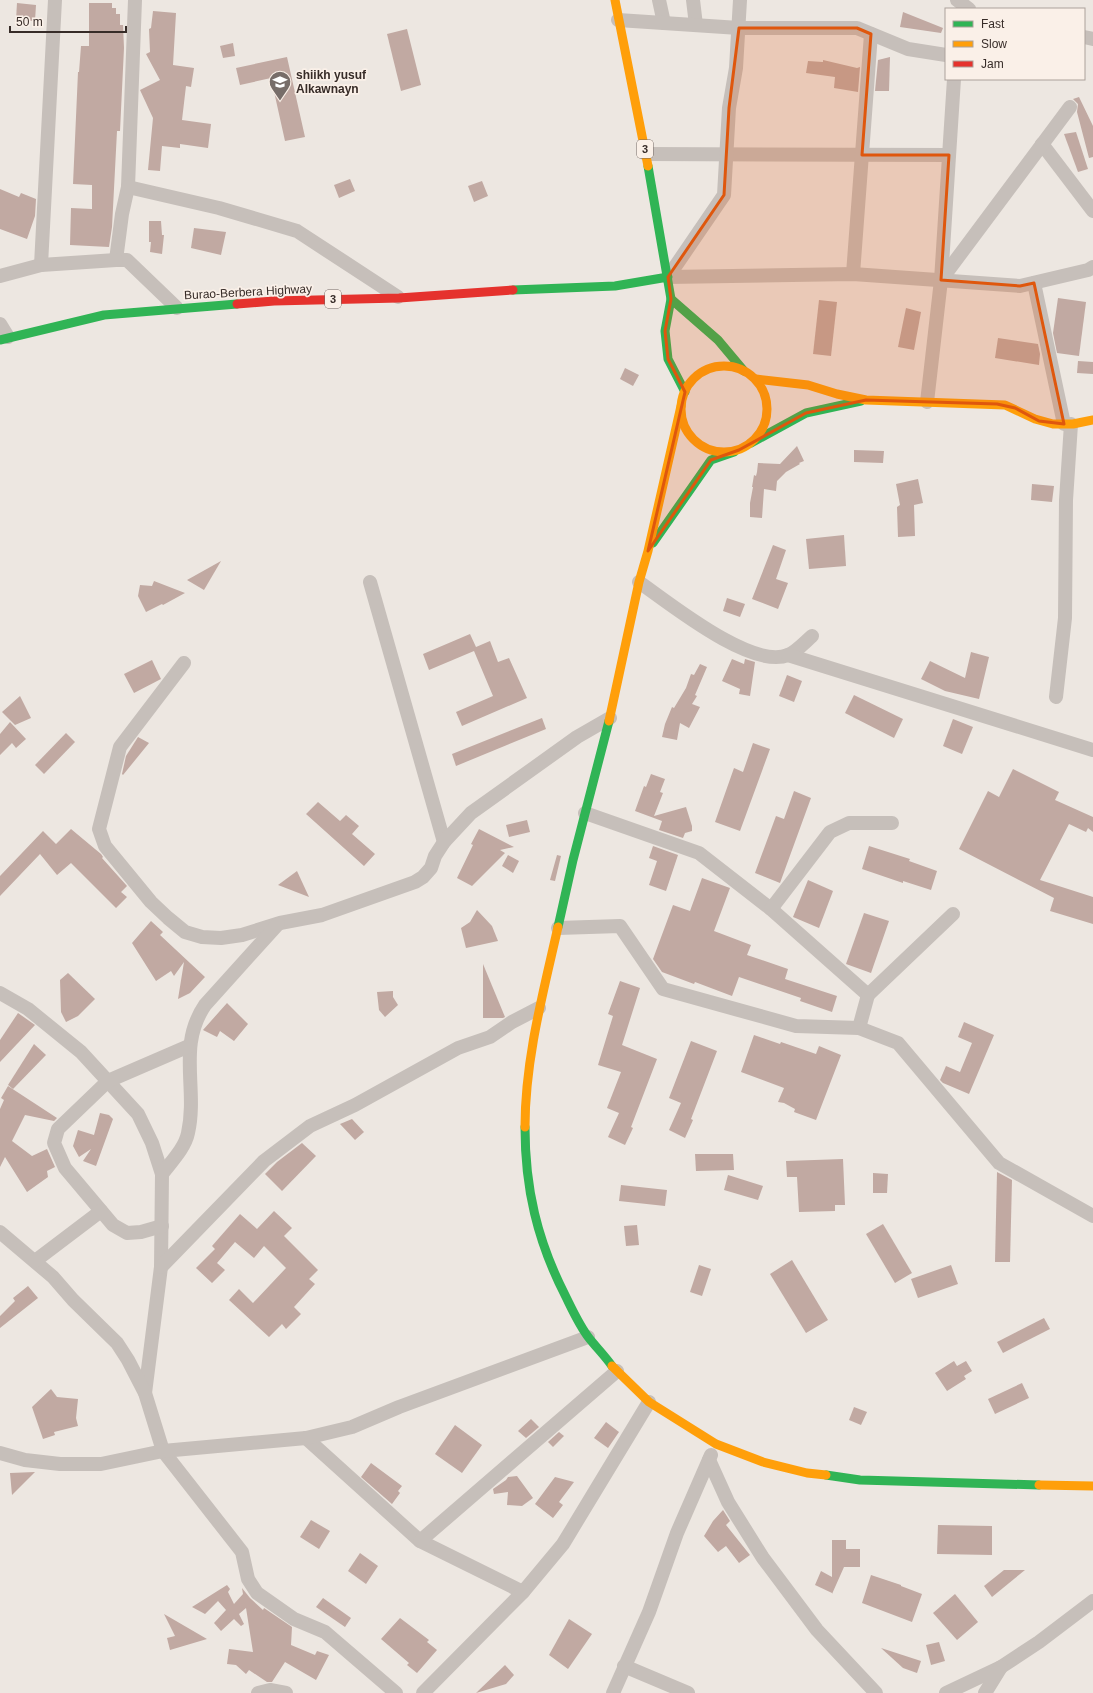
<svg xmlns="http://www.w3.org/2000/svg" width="1093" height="1693" viewBox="0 0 1093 1693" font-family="Helvetica,sans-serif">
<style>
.building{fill:#c1a9a2}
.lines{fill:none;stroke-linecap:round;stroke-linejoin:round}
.street{stroke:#c6bfba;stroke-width:14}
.fast{stroke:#30b455;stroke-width:9}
.slow{stroke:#ff9f0a;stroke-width:9}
.jam{stroke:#e5322d;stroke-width:9}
.marked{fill:#df570d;fill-opacity:0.2;stroke:#df570d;stroke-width:3;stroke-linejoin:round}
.labels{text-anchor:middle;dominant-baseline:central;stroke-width:3.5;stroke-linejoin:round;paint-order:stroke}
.shield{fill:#faf0e8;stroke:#726762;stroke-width:1}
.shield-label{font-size:11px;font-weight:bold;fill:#372c28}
.poi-label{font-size:12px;font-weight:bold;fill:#372c28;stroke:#faf0e8;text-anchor:start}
.street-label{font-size:12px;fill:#372c28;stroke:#faf0e8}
</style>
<rect width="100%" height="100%" fill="#ede7e1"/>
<!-- building -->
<g class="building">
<path d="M17,3L36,5L35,21L16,20Z"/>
<path d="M89,3H112V8H116V14H120V25H123L124,48L120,131H117L112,227L109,247L70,245L71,208L92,209V185L73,184L78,72H79L81,46H89Z"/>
<path d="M153,11L176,13L173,65L194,68L191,87L186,86L182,120L211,124L208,148L180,144V148L162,146L160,171L148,170L153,118L140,90L160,80L146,54L150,52L149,29L151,28Z"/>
<path d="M903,12L943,28L941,33L900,27Z"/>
<path d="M407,29L421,85L401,91L387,34Z"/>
<path d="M233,43L235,56L223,58L220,46Z"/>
<path d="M287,57L305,137L285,141L271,78L240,85L236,68Z"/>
<path d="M890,57L889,91H875L878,60Z"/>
<path d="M823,60L857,68L860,67L858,92L834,88L835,77L806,73L808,61L823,62Z"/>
<path d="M1079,97L1093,126V157L1089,158L1077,112L1078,104L1073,99Z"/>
<path d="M1076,132L1088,169L1078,172L1064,134Z"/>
<path d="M350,179L355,191L339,198L334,185Z"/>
<path d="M482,181L488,196L474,202L468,186Z"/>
<path d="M0,189L19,197L21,193L36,199L35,216L27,239L0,229Z"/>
<path d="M149,221H161L162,235H164L162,254L150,252L151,242H149Z"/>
<path d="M194,228L226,232L221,255L191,248Z"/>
<path d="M1058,298L1086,302L1079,356L1057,353L1053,333Z"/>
<path d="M819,300L837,302L831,356L813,354Z"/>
<path d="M906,308L921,312L914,350L898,347Z"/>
<path d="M998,338L1038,344L1040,354L1039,365L995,358Z"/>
<path d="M1078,361L1093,362V374L1077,373Z"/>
<path d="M625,368L639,375L633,386L620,379Z"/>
<path d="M797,446L804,461L799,463L800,464L786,472L777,481L776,491L764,489L762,518L750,517V503L753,487H752L754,475L756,476L757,472L758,463L780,464Z"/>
<path d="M854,450L884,451L883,463L854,462Z"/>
<path d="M918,479L923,503L914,505L915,536L898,537L897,507L900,505L896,484Z"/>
<path d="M1032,484L1054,486L1052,502L1031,500Z"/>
<path d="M844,535L846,566L809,569L806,539Z"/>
<path d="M773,545L786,550L776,579L788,583L778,609L752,599Z"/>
<path d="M221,561L204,590L187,580Z"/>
<path d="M154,581L185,593L163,605L162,604L146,612L138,596L140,585L152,586Z"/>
<path d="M727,598L745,604L740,617L723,611Z"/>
<path d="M470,634L476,647L490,641L498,662L509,658L527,698L462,726L456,712L493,696L474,651L429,670L423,654Z"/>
<path d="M971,652L989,657L979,699L945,691L921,679L930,661L965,678Z"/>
<path d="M732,659L744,664L745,659L755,662L750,696L739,694L740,689L722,681Z"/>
<path d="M152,660L161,679L134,693L124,674Z"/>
<path d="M700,664L707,667L695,695L697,696L692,704L700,707L689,728L680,723L677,740L662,737L665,724L672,707L674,708L686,688L691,674L694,675Z"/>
<path d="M787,675L802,681L794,702L779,696Z"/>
<path d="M854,695L903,719L894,738L845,713Z"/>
<path d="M20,696L31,718L15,725L2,712Z"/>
<path d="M542,718L546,729L456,766L452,754Z"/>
<path d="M953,719L973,727L962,754L943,746Z"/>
<path d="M10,722L26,739L16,748L12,743L0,755V734Z"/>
<path d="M66,733L75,742L44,774L35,765Z"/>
<path d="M138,737L149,743L123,775L122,774L126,756Z"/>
<path d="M753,743L770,749L740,831L715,822L734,768L743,772Z"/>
<path d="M1013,769L1059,792L1055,800L1093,817V832L1088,828L1086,832L1069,824L1040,880L1093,897V924L1050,911L1054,898L959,849L988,791L999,797Z"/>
<path d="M651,774L665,779L660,792L663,793L654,816L686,807L692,826V831L685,833L683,838L659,830L662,821L635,811L644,786L646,787Z"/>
<path d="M794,791L811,798L780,883L755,873L776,816L784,819Z"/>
<path d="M318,802L340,821L346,815L359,826L352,834L375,854L364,866L306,814Z"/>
<path d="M527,820L530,832L509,837L506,825Z"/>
<path d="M71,829L101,854L103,857L102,858L127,886L121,892L127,897L116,908L71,863L57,875L40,854L0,896V876L43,831L56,844Z"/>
<path d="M479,829L514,847L500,850L505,853L472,886L457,878L473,845L471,844Z"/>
<path d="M653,846L678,855L666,891L649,885L657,861L649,858Z"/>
<path d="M869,846L910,859L909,861L937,871L931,890L903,881V883L862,869Z"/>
<path d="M508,855L519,861L513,873L502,866Z"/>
<path d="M557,855L561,856L555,881L550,880Z"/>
<path d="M297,871L309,897L278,885Z"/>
<path d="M702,878L730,888L714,931L751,945L747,955L788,969L785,979L837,996L832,1012L800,1001L801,998L739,977L732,996L695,982L694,984L662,972L653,959L673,905L690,911Z"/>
<path d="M808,880L833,891L819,928L793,917Z"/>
<path d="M477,910L492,926L498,941L466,948L461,928L470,922Z"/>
<path d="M864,913L889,921L871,973L846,964Z"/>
<path d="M151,921L163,932L160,935L205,977L190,993L178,999L184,962L174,976L171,971L156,981L132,943Z"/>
<path d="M483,964L505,1017L503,1018H483Z"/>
<path d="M68,973L95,999L78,1016L66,1022L61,1012L60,980Z"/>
<path d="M620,981L640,988L622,1045L657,1059L631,1127L633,1128L625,1145L608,1137L619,1113L607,1108L621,1072L598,1065L613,1016L608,1014Z"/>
<path d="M393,991V997L398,1005L385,1017L379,1010L377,992Z"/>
<path d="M227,1003L248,1024L234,1041L220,1031L217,1037L203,1030Z"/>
<path d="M18,1013L35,1025L0,1062V1040Z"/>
<path d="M964,1022L994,1035L969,1094L943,1083L940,1080L946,1066L960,1072L972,1043L958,1037Z"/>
<path d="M754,1035L780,1044L781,1042L816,1054L819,1046L841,1055L816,1120L794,1112L795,1109L784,1103L778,1102L784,1088L741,1072Z"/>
<path d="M691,1041L717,1051L691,1119L693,1120L685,1138L669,1130L681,1103L669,1098Z"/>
<path d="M34,1044L46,1055L13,1089L8,1085Z"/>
<path d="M8,1086L57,1118L54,1121L25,1115L12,1141L32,1156L47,1149L55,1167L47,1171L48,1177L27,1192L5,1157L0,1167V1109L4,1100L1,1098Z"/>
<path d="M100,1113L109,1115L113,1119L96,1166L83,1161L91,1149L79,1157L73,1146L78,1130L94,1135Z"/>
<path d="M352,1119L364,1132L355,1140L340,1124Z"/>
<path d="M302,1143L316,1156L282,1191L265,1174L277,1162Z"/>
<path d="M695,1154H733L734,1170L696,1171Z"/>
<path d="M843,1159L845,1205H835V1211L799,1212L797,1177H787L786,1161Z"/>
<path d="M997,1172L1012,1180L1010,1262H995Z"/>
<path d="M873,1173L888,1174L887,1193H873Z"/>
<path d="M728,1175L763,1186L758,1200L724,1190Z"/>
<path d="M621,1185L667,1190L665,1206L619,1201Z"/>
<path d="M274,1211L292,1228L284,1236L318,1270L309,1279L315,1284L294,1307L301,1314L286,1329L282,1324L269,1337L229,1300L239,1289L253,1303L286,1268L264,1246L254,1258L235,1242L217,1263L225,1270L212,1283L196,1268L215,1249L212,1246L240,1214L257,1229Z"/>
<path d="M883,1224L912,1273L895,1283L866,1234Z"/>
<path d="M637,1225L639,1245L626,1246L624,1226Z"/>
<path d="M792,1260L828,1320L806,1333L770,1274Z"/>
<path d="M699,1265L711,1269L702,1296L690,1292Z"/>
<path d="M951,1265L958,1284L918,1298L911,1279Z"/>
<path d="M28,1286L38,1298L0,1328V1316L15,1301L13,1298Z"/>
<path d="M1044,1318L1050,1329L1003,1353L997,1342Z"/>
<path d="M954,1361L957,1366L966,1361L972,1371L964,1376L966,1379L947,1391L935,1373Z"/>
<path d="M1022,1383L1029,1398L995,1414L988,1399Z"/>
<path d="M51,1389L57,1397L78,1399L76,1418L78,1426L54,1432L55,1435L43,1439L32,1407Z"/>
<path d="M854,1407L867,1412L861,1425L849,1420Z"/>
<path d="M531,1419L539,1427L526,1438L518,1431Z"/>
<path d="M606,1422L619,1432L608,1448L594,1438Z"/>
<path d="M455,1425L482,1445L462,1473L435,1454Z"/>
<path d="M559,1432L564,1436L553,1447L548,1442Z"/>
<path d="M371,1463L402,1486L398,1491L400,1493L392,1504L361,1477Z"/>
<path d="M35,1472L12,1495L10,1473Z"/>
<path d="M517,1476L533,1498L522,1506L507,1505L508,1492L494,1494L493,1489L506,1480L508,1477Z"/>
<path d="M555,1477L574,1482L559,1502L563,1505L553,1518L535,1504Z"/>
<path d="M723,1510L730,1521L726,1525L750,1555L739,1563L726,1546L718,1552L704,1536L713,1521Z"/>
<path d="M311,1520L330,1531L319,1549L300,1537Z"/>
<path d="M938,1525L992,1526V1555L937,1554Z"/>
<path d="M832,1540H846V1549H860V1567H844L832,1594V1593L815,1585L821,1571L832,1577Z"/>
<path d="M360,1553L378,1566L366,1584L348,1571Z"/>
<path d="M1004,1570H1025L992,1597L984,1586Z"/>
<path d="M871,1575L901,1585V1586L922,1594L912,1622L862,1603Z"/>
<path d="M227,1585L230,1589L228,1592L234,1604L243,1594L242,1588L250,1598L263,1610L264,1608L292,1627L291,1645L315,1655L317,1651L329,1655L316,1680L285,1662L272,1682H267L249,1670L246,1674L236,1665L227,1664L229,1649L253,1652L246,1608L239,1614L244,1624L241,1626L234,1619L221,1631L214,1623L226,1610L218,1601L205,1614L192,1607Z"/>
<path d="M955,1594L978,1622L957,1640L933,1613Z"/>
<path d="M323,1598L351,1618L345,1627L316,1607Z"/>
<path d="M164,1614L207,1639L170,1650L167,1638L175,1636Z"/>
<path d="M400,1618L429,1640L427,1642L437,1650L417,1673L407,1665L409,1663L381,1639Z"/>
<path d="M569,1619L592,1634L568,1669L549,1655Z"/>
<path d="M939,1642L945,1661L931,1665L926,1645Z"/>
<path d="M881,1648L921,1661L917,1673L903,1668Z"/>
<path d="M505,1665L514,1675L506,1684L476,1693Z"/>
</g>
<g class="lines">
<!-- street -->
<g class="street">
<path d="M135,0L128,187L122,214L116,260H127L177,308"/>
<path d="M659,0L664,23"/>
<path d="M693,0L696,25"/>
<path d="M957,0L969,9"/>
<path d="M618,20L739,28H857L908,49L946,55"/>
<path d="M1084,37L1093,39"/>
<path d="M1042,144L1093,211"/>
<path d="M646,154L949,155"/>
<path d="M128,187L219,208L297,231L398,297"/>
<path d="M41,265L55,0"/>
<path d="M853,274L871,34"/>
<path d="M0,276L41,265L116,260"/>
<path d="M668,277L853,274L1020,286L1088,270L1093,267"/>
<path d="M668,277L724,195L729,108L736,68L740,0"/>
<path d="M941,280L1070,107"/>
<path d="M1034,283L1064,424"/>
<path d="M0,324L8,337"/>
<path d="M927,402L941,280L954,79"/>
<path d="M370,582L444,842"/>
<path d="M639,582C669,603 752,670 788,655C796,652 805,642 812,636"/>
<path d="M788,655L1093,750"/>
<path d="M184,663L120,747L99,829L105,846L151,902L168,918L185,932L202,937L221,938L242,935L280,923L322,915L415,882L423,877L431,868L435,856L444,842L471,813L577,737L610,718"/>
<path d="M1056,697L1065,618L1066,500L1071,424"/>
<path d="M585,813L699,853L771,909L868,995L859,1028"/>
<path d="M771,909L830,832L849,823H892"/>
<path d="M558,928L620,926L663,989L796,1026L859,1028L898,1043L999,1163L1093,1216"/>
<path d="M0,993L28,1009L81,1052L138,1114L152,1143L162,1174L161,1267L145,1393"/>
<path d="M868,995L953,914"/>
<path d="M162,1174C171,1162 185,1148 188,1133C198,1088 177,1046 205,1005L278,924"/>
<path d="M162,1226L141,1232L127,1233L113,1225L65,1168L54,1143L58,1129L108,1081L189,1046"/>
<path d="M0,1232L53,1277L73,1300L117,1343L128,1360L145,1393L163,1451L242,1552L248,1579L257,1593L294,1619L325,1632L396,1693"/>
<path d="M35,1261L101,1211"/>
<path d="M161,1267L264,1161L310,1126L355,1105L458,1048L490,1037L512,1022L539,1008"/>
<path d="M306,1438L420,1541L523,1592L563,1544L649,1402"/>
<path d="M0,1453L25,1460L60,1464H101L163,1451L306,1438L352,1427L399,1407L588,1337"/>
<path d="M709,1460L728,1502L763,1558L817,1630L876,1693"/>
<path d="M420,1541L617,1371"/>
<path d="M624,1666L688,1693"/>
<path d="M258,1693L270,1690L286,1693"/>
<path d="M423,1693L523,1592"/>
<path d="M613,1693L649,1612L677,1533L711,1455"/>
<path d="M946,1693L1001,1667L1039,1642L1093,1601"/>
<path d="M985,1693L1001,1667"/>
</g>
<!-- fast -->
<g class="fast">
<path d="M648,166L671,299L665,331L668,359L685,392"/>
<path d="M513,290L615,286L668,277"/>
<path d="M671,299L718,340L744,371"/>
<path d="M0,340L104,315L237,304"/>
<path d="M751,443L806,413L861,401"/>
<path d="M653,543L711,460L734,452"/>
<path d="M558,927L573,860L609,721"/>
<path d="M525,1127C525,1188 537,1240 565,1295C572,1309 579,1325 589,1338C596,1347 605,1356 612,1366"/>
<path d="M826,1475L860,1480L1039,1485"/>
</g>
<!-- slow -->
<g class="slow">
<path d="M615,0L648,166"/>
<circle cx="724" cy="409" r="43"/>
<path d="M756,379L808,385L837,394L866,400L1005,405L1035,419L1053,424H1073L1093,420"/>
<path d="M609,721L639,582L648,551L681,406"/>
<path d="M525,1127C525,1060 543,993 558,927"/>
<path d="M612,1366L649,1402L716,1444L763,1462L807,1473L826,1475"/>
<path d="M1039,1485L1093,1486"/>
</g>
<!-- jam -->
<path class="jam" d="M237,304L274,301L399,298L513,290"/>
</g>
<!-- marked area -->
<path class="marked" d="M739,28H857L871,34L862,155H949L941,280L1020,286L1034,283L1064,424L1039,421L1015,408L997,404L866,400L806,413L739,450L711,460L648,551L685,392L668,359L665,331L671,299L668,277L724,195L729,108Z"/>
<!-- icons -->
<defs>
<g id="school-pin" transform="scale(1.15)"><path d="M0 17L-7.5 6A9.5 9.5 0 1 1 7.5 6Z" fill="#776d69" stroke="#faf0e8"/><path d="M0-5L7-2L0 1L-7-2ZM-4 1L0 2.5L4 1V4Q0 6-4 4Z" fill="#fff"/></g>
</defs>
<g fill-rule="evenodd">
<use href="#school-pin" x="280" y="82"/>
</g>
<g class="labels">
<!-- shield labels -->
<g class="shield">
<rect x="637" y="140" width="16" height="18" rx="3"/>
<rect x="325" y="290" width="16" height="18" rx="3"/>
</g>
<g class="shield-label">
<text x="645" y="149">3</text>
<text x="333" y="299">3</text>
</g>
<!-- poi labels -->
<g class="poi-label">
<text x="296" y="75">shiikh yusuf<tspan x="296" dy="14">Alkawnayn</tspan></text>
</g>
<!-- street labels -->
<g class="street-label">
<text transform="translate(248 292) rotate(-3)">Burao-Berbera Highway</text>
</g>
</g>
<!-- legend -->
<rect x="945" y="8" width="140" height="72" fill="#faf0e8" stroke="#aca29b"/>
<rect x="953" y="21" width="20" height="6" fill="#30b455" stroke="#aca29b"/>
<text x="981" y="28" font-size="12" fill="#372c28">Fast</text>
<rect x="953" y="41" width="20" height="6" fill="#ff9f0a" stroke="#aca29b"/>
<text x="981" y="48" font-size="12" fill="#372c28">Slow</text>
<rect x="953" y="61" width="20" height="6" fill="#e5322d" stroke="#aca29b"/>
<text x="981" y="68" font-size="12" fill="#372c28">Jam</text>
<!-- scale -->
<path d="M10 26v6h116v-6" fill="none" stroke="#372c28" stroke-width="2"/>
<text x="16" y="26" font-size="12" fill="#372c28" stroke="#faf0e8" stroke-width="3" paint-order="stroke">50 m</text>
</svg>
